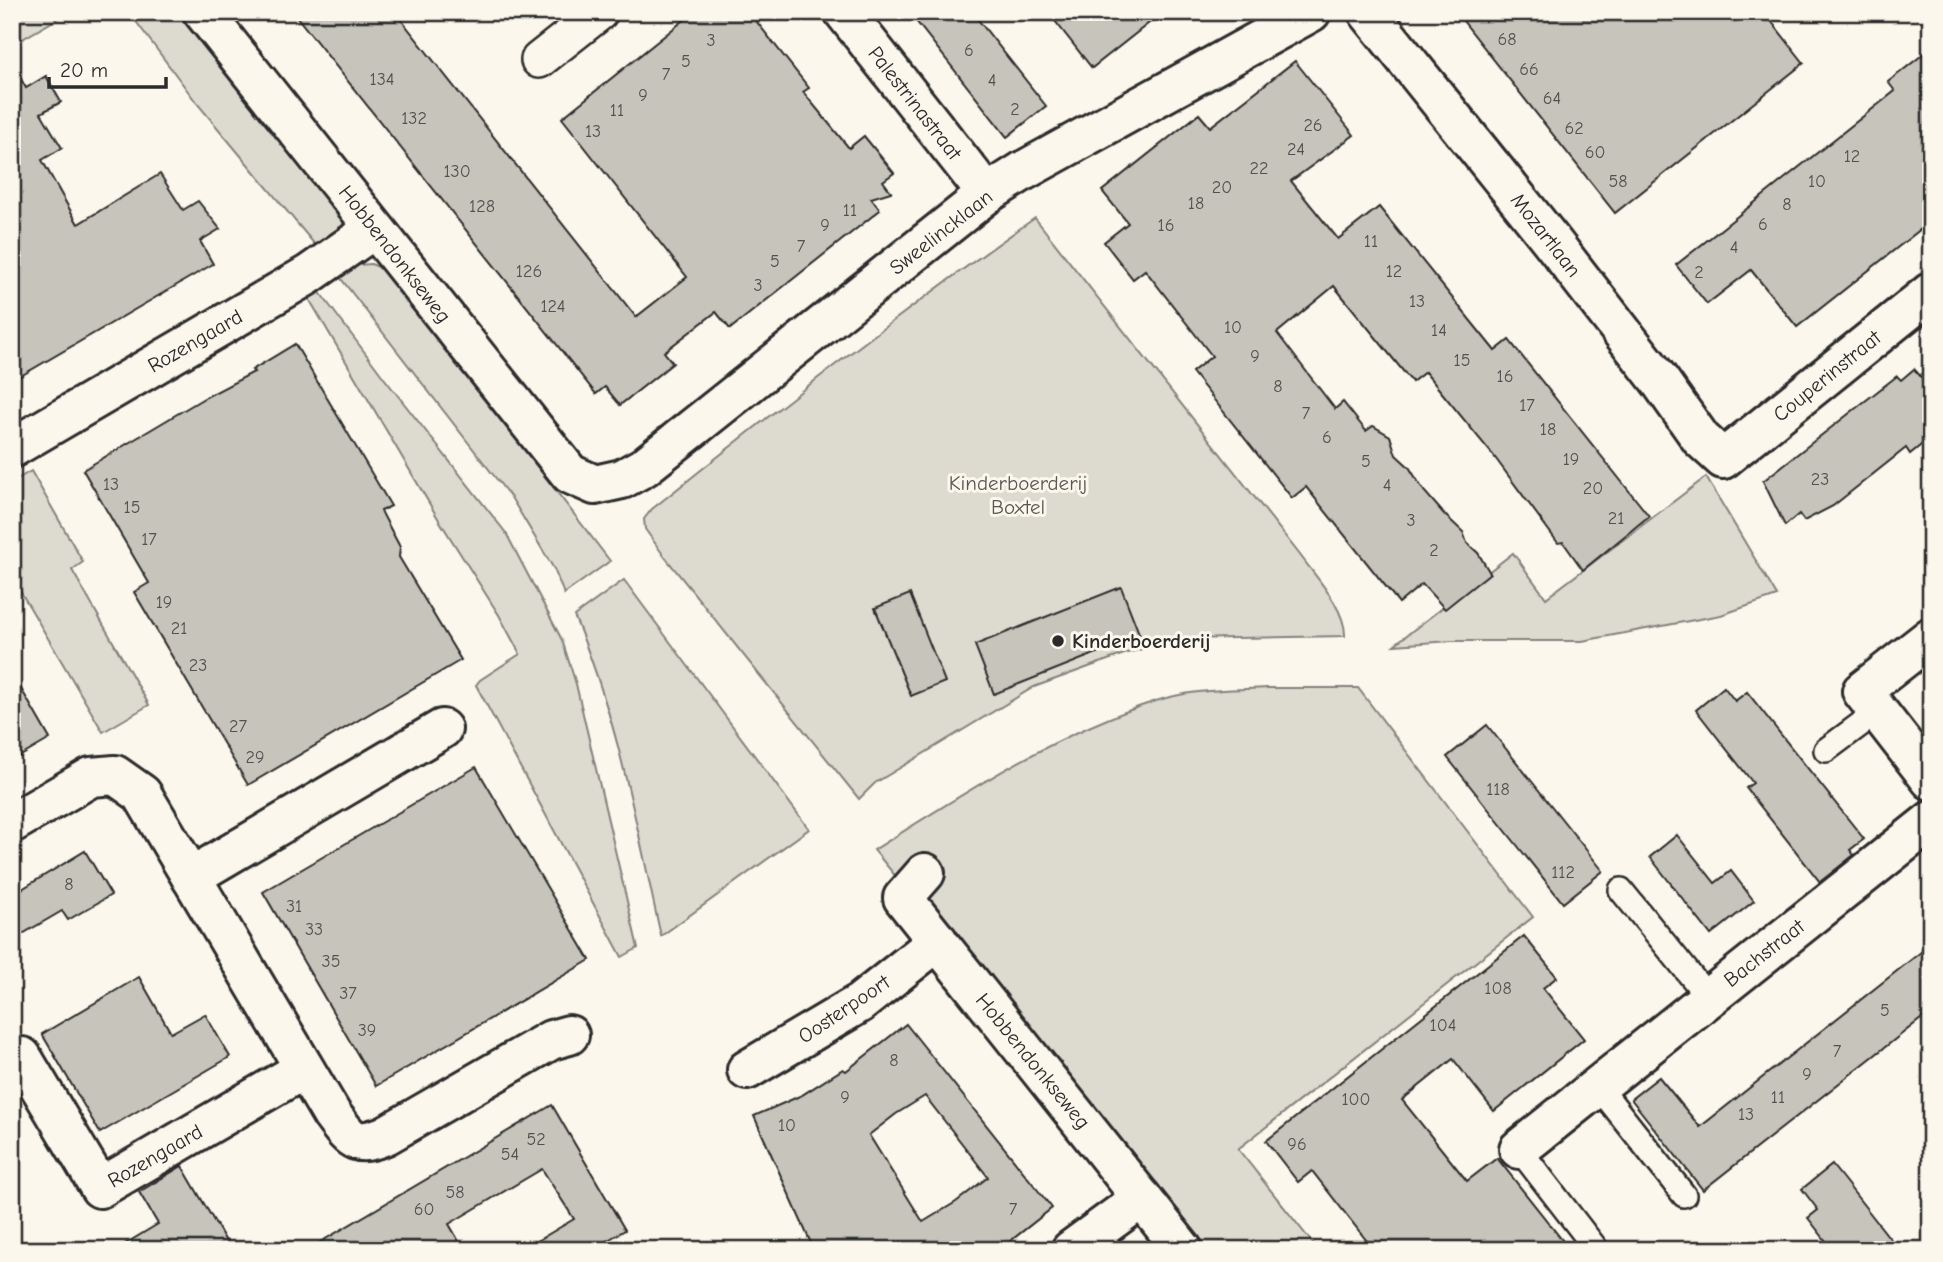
<svg xmlns="http://www.w3.org/2000/svg" width="1943" height="1262" viewBox="0 0 1943 1262" font-family="'Comic Neue',sans-serif">
<style>
.green{fill:#dddad0;stroke:#84827e;stroke-width:2}
.building{fill:#c7c4bc;stroke:#2b2b2b;stroke-width:2;fill-rule:evenodd}
.lines{fill:none;stroke-linecap:round;stroke-linejoin:round}
.service-casing{stroke:#2b2b2b;stroke-width:28}
.pedestrian-casing{stroke:#2b2b2b;stroke-width:40}
.minor-casing{stroke:#2b2b2b;stroke-width:44}
.service{stroke:#fbf7ec;stroke-width:23}
.pedestrian{stroke:#fbf7ec;stroke-width:35}
.minor{stroke:#fbf7ec;stroke-width:38}
.poi-dot{fill:#2b2b2b;stroke:#fbf7ec;stroke-width:2.5}
.labels{text-anchor:middle;dominant-baseline:central;stroke-width:6;stroke-linejoin:round;paint-order:stroke}
.number-label{font-size:18px;fill:#52514f}
.street-label{font-size:21px;fill:#2b2b2b;stroke:#fbf7ec}
.park-label{font-size:21px;fill:#585754;stroke:#fbf7ec}
.poi-label{font-size:21px;font-weight:bold;fill:#2b2b2b;stroke:#fbf7ec;text-anchor:start}
</style>
<rect width="100%" height="100%" fill="#fbf7ec"/>
<filter id="ink" filterUnits="userSpaceOnUse"><feTurbulence type="fractalNoise" baseFrequency=".0143" numOctaves="2"/><feDisplacementMap in="SourceGraphic" scale="14" xChannelSelector="R" yChannelSelector="G"/><feConvolveMatrix kernelMatrix="1 2 1 2 8 2 1 2 1" color-interpolation-filters="sRGB"/></filter>
<g filter="url(#ink)">
<!-- green -->
<g class="green">
<path d="M12,12H69L12,45Z"/>
<path d="M129,12H186L344,217L342,229L321,252L196,102Z"/>
<path d="M1035,218L1300,555C1315,576 1346,609 1345,636L1179,639L1127,653L1034,687L875,783L859,799L664,556L645,529L644,519L652,509C777,409 903,310 1035,218Z"/>
<path d="M371,264L386,270L610,561L564,594L554,569L512,499L339,276L357,265Z"/>
<path d="M318,290L384,378L506,533L562,640L576,684L638,948L622,957L476,685L480,680L520,654L499,615L439,520L308,297Z"/>
<path d="M31,471L83,562L72,570L149,705L103,732L12,577V482Z"/>
<path d="M1706,477L1777,596L1721,615L1582,641H1451L1394,645L1513,553L1546,598Z"/>
<path d="M624,580L809,829L661,936C637,829 618,718 574,616Z"/>
<path d="M1267,688H1358L1533,917L1238,1149L1318,1250H1202L874,850C964,793 1054,734 1156,701C1192,689 1230,690 1267,688Z"/>
</g>
<!-- building -->
<g class="building">
<path d="M293,12H395L636,317L687,277L562,118L694,12H749L809,88L803,92L849,148L864,136L894,173L883,181L891,192L871,198L880,210L730,329L716,312L664,352L673,363L620,405L605,387L596,394Z"/>
<path d="M909,12H972L1046,106L1007,137Z"/>
<path d="M1048,12H1163L1092,68Z"/>
<path d="M1456,12H1764L1804,63L1615,213Z"/>
<path d="M1931,48V221L1797,327L1751,270L1707,304L1676,265L1895,91L1888,82Z"/>
<path d="M1295,61L1354,135L1291,181L1338,239L1379,207L1495,351L1509,340L1649,516L1583,570L1563,542L1558,543L1493,455L1425,372L1412,382L1334,286L1277,333L1335,409L1343,402L1366,431L1373,426L1390,436L1396,455L1409,467L1424,491L1444,514L1463,532L1467,543L1478,553L1490,573L1445,609L1422,584L1399,603L1306,487L1292,498L1192,372L1212,356L1145,270L1133,279L1104,242L1128,223L1102,191L1199,114L1210,127Z"/>
<path d="M12,63L26,88L46,76L61,102L41,113L62,148L42,160L78,224L160,174L183,210L198,201L220,229L200,241L213,264L12,381Z"/>
<path d="M295,344L391,506L381,511L400,547L399,557L461,660L248,785L134,592L149,583L83,470L204,398L254,372L252,370Z"/>
<path d="M1914,369L1931,388V437L1910,454L1906,448L1833,506L1804,521L1799,514L1785,526L1763,481L1897,376L1901,380Z"/>
<path d="M1121,587L1140,636L994,694L975,645Z"/>
<path d="M910,594L945,682L911,696L875,608Z"/>
<path d="M12,673L50,739L12,761Z"/>
<path d="M1724,687L1735,701L1747,692L1864,839L1850,850L1854,855L1820,882L1746,788L1753,783L1696,710Z"/>
<path d="M1487,725L1603,871L1563,903L1447,757Z"/>
<path d="M476,767L590,960L376,1086L263,892Z"/>
<path d="M1677,835L1715,883L1731,871L1754,901L1711,935L1650,857Z"/>
<path d="M85,851L111,895L68,920L62,911L12,940V895Z"/>
<path d="M1524,936L1557,977L1543,988L1584,1039L1494,1111L1453,1059L1402,1100L1467,1181L1497,1158L1570,1250H1374L1312,1171L1298,1182L1266,1141Z"/>
<path d="M1931,944V1011L1703,1190L1631,1099L1659,1077L1700,1127Z"/>
<path d="M139,977L171,1033L205,1014L230,1057L100,1133L42,1034Z"/>
<path d="M906,1024L1052,1208L999,1250H814L754,1116L802,1095L843,1069L846,1071ZM925,1096L988,1177L956,1202L923,1222L869,1135L896,1114Z"/>
<path d="M552,1105L625,1230L591,1250H522L574,1219L542,1169L449,1224L464,1250H307Z"/>
<path d="M1832,1165L1844,1180L1899,1250H1833L1808,1218L1818,1210L1802,1189Z"/>
<path d="M182,1166L231,1250H115L158,1224L139,1192Z"/>
</g>
<g class="lines">
<!-- service casing -->
<g class="service-casing">
<g id="service">
<path d="M1826,750L1877,712"/>
<path d="M1621,890L1708,997"/>
<path d="M1598,1086L1684,1195"/>
<path d="M1519,1149L1597,1250"/>
</g>
</g>
<!-- pedestrian casing -->
<g class="pedestrian-casing">
<path id="pedestrian" d="M539,60L600,12"/>
</g>
<!-- minor casing -->
<g class="minor-casing">
<g id="minor">
<path d="M203,12L570,474L595,485L622,479L644,467L987,194L1023,171L1311,12"/>
<path d="M844,12L987,194"/>
<path d="M1368,12L1550,239L1660,381L1701,439L1723,459L1931,292"/>
<path d="M12,448L308,275L374,229"/>
<path d="M1931,637L1862,691L1931,780"/>
<path d="M12,823L91,777L115,775L142,794L332,1115C351,1140 354,1148 386,1135L551,1040L569,1035"/>
<path d="M925,873L903,898L1183,1250"/>
<path d="M191,877L442,729"/>
<path d="M22,1057L100,1188L304,1069"/>
<path d="M747,1070L860,1003L938,941"/>
<path d="M1519,1149L1931,821"/>
<path d="M1071,1250L1142,1198"/>
</g>
</g>
<!-- service -->
<use href="#service" class="service"/>
<!-- pedestrian -->
<use href="#pedestrian" class="pedestrian"/>
<!-- minor -->
<use href="#minor" class="minor"/>
</g>
</g>
<!-- markers -->
<circle class="poi-dot" cx="1058" cy="641" r="7"/>
<g class="labels">
<!-- number labels -->
<g class="number-label">
<text x="1507" y="39">68</text>
<text x="711" y="40">3</text>
<text x="969" y="50">6</text>
<text x="686" y="61">5</text>
<text x="1529" y="69">66</text>
<text x="666" y="74">7</text>
<text x="382" y="79">134</text>
<text x="992" y="80">4</text>
<text x="643" y="95">9</text>
<text x="1552" y="98">64</text>
<text x="1015" y="109">2</text>
<text x="617" y="110">11</text>
<text x="414" y="118">132</text>
<text x="1313" y="125">26</text>
<text x="1574" y="128">62</text>
<text x="593" y="131">13</text>
<text x="1296" y="149">24</text>
<text x="1595" y="152">60</text>
<text x="1852" y="156">12</text>
<text x="1259" y="168">22</text>
<text x="457" y="171">130</text>
<text x="1618" y="181">58</text>
<text x="1817" y="181">10</text>
<text x="1222" y="187">20</text>
<text x="1196" y="203">18</text>
<text x="1787" y="204">8</text>
<text x="482" y="206">128</text>
<text x="850" y="210">11</text>
<text x="1763" y="224">6</text>
<text x="825" y="225">9</text>
<text x="1166" y="225">16</text>
<text x="1371" y="241">11</text>
<text x="801" y="246">7</text>
<text x="1734" y="247">4</text>
<text x="775" y="261">5</text>
<text x="529" y="271">126</text>
<text x="1394" y="271">12</text>
<text x="1699" y="272">2</text>
<text x="758" y="285">3</text>
<text x="1417" y="301">13</text>
<text x="553" y="306">124</text>
<text x="1233" y="327">10</text>
<text x="1439" y="330">14</text>
<text x="1255" y="356">9</text>
<text x="1462" y="360">15</text>
<text x="1505" y="376">16</text>
<text x="1278" y="386">8</text>
<text x="1527" y="405">17</text>
<text x="1306" y="413">7</text>
<text x="1548" y="429">18</text>
<text x="1327" y="437">6</text>
<text x="1571" y="459">19</text>
<text x="1366" y="461">5</text>
<text x="1820" y="479">23</text>
<text x="111" y="484">13</text>
<text x="1387" y="485">4</text>
<text x="1593" y="488">20</text>
<text x="132" y="507">15</text>
<text x="1616" y="518">21</text>
<text x="1411" y="520">3</text>
<text x="149" y="539">17</text>
<text x="1434" y="550">2</text>
<text x="164" y="602">19</text>
<text x="179" y="628">21</text>
<text x="198" y="665">23</text>
<text x="238" y="726">27</text>
<text x="255" y="757">29</text>
<text x="1498" y="789">118</text>
<text x="1563" y="872">112</text>
<text x="69" y="884">8</text>
<text x="294" y="906">31</text>
<text x="314" y="929">33</text>
<text x="331" y="961">35</text>
<text x="1498" y="988">108</text>
<text x="348" y="993">37</text>
<text x="1885" y="1010">5</text>
<text x="1443" y="1025">104</text>
<text x="367" y="1030">39</text>
<text x="1837" y="1051">7</text>
<text x="894" y="1060">8</text>
<text x="1807" y="1074">9</text>
<text x="845" y="1097">9</text>
<text x="1778" y="1097">11</text>
<text x="1356" y="1099">100</text>
<text x="1746" y="1114">13</text>
<text x="787" y="1125">10</text>
<text x="536" y="1139">52</text>
<text x="1297" y="1144">96</text>
<text x="510" y="1154">54</text>
<text x="455" y="1192">58</text>
<text x="424" y="1209">60</text>
<text x="1013" y="1209">7</text>
</g>
<!-- street labels -->
<g class="street-label">
<text transform="translate(915 103) rotate(52)">Palestrinastraat</text>
<text transform="translate(941 232) rotate(-38)">Sweelincklaan</text>
<text transform="translate(1546 235) rotate(52)">Mozartlaan</text>
<text transform="translate(395 254) rotate(52)">Hobbendonkseweg</text>
<text transform="translate(195 341) rotate(-30)">Rozengaard</text>
<text transform="translate(1827 376) rotate(-39)">Couperinstraat</text>
<text transform="translate(1764 953) rotate(-38)">Bachstraat</text>
<text transform="translate(844 1009) rotate(-34)">Oosterpoort</text>
<text transform="translate(1033 1061) rotate(51)">Hobbendonkseweg</text>
<text transform="translate(155 1156) rotate(-30)">Rozengaard</text>
</g>
<!-- park labels -->
<g class="park-label">
<text x="1018" y="483">Kinderboerderij<tspan x="1018" dy="24">Boxtel</tspan></text>
</g>
<!-- poi labels -->
<g class="poi-label">
<text x="1072" y="641">Kinderboerderij</text>
</g>
</g>
<!-- margin -->
<rect width="1943" height="1262" fill="none" stroke="#fbf7ec" stroke-width="42"/>
<rect x="21" y="21" width="1901" height="1220" fill="none" stroke="#2b2b2b" stroke-width="2.5" filter="url(#ink)"/>
<!-- scale -->
<path d="M49 77v10h117v-10" fill="none" stroke="#2b2b2b" stroke-width="3.5"/>
<text x="60" y="77" font-size="21" fill="#2b2b2b" stroke="#fbf7ec" stroke-width="5" paint-order="stroke">20 m</text>
</svg>
